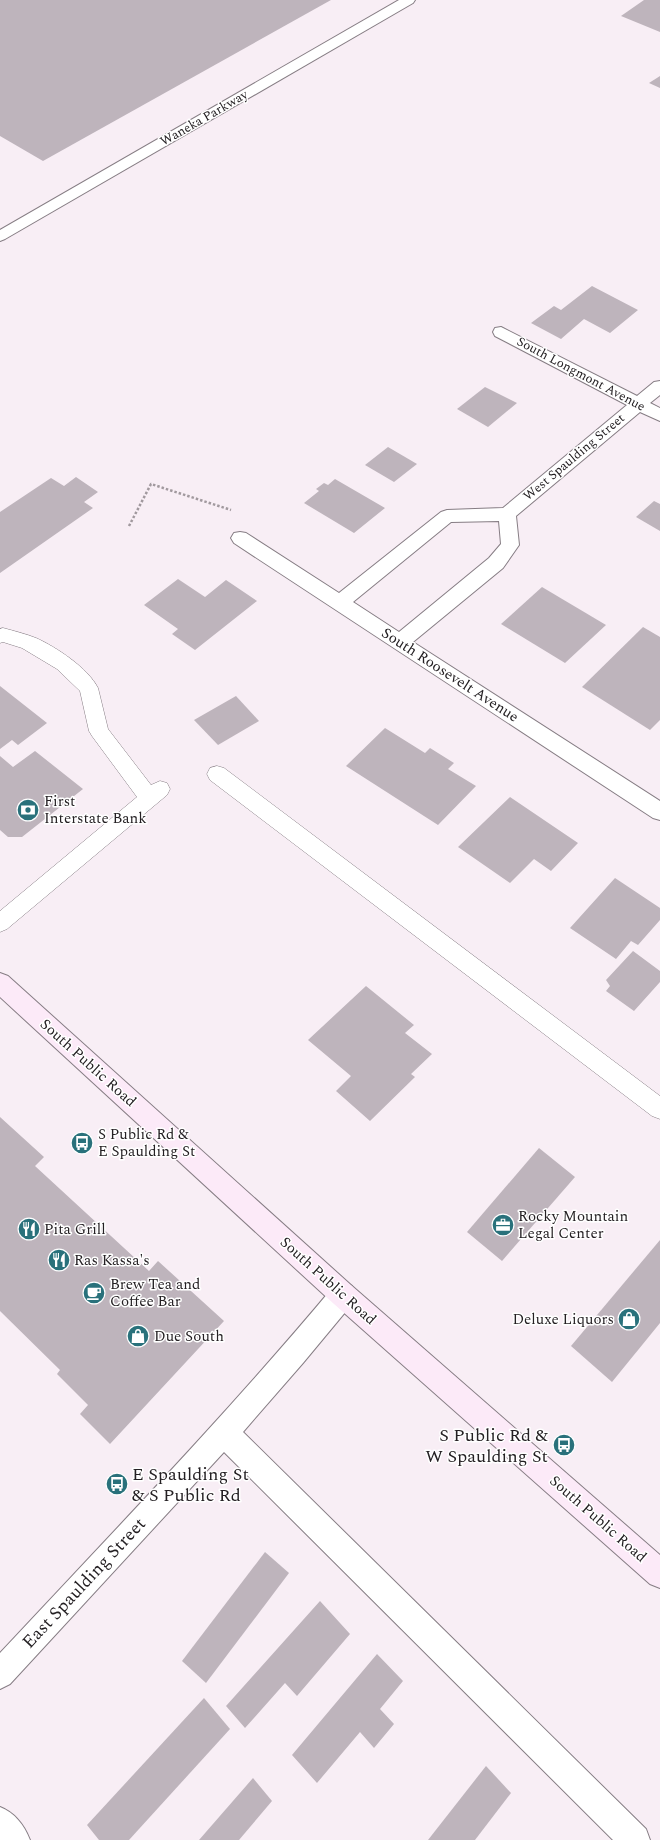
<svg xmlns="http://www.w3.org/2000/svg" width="660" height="1840" viewBox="0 0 660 1840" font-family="Spectral,serif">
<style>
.building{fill:#beb4bc}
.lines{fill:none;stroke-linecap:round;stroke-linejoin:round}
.lane-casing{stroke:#867d84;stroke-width:1}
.street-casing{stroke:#867d84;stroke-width:2}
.secondary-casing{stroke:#867d84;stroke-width:2}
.path{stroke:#a1999e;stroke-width:2.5;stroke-dasharray:2.5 2;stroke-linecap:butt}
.lane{fill:#fff;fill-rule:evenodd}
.street{fill:#fff;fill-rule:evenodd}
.secondary{fill:#fceaf8;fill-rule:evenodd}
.labels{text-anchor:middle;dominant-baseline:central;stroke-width:3;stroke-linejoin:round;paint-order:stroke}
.far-street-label{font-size:13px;fill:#242023;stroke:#fff}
.street-label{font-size:15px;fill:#242023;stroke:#fff}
.poi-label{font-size:15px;fill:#242023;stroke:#fff;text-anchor:start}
.near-poi-label{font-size:18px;fill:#242023;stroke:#fff;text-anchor:end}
.near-street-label{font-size:18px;fill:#242023;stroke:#fff}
</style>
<rect width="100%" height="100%" fill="#f8eef5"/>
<!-- building -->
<g class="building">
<path d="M0,0H331L43,161L0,136Z"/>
<path d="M644,0H660V32L621,16Z"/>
<path d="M660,76V88L649,83Z"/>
<path d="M592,286L638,310L610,333L584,319L561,339L531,323L554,306L561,310Z"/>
<path d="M485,387L517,403L488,427L457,409Z"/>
<path d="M388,447L417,464L394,482L365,465Z"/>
<path d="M76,477L98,492L84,502L93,508L0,573V512L51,478L64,486Z"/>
<path d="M335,479L385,508L354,533L304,503L319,491L316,489L324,483L328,485Z"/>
<path d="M654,501L660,504V531L636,517Z"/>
<path d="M178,579L205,597L226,580L257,601L195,650L172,634L178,629L144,605Z"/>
<path d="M542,587L606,625L565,663L501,624Z"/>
<path d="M643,627L660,637V720L650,730L582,687Z"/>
<path d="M0,686L47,723L18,745L12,740L0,749Z"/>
<path d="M236,696L259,721L218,745L194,720Z"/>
<path d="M385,728L425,753L430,748L454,763L448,769L476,786L438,825L346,766Z"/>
<path d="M35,751L83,789L22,837H8L0,830V756L13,767Z"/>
<path d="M510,797L578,843L551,871L534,859L510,883L458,847Z"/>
<path d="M615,878L660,908V920L638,945L631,941L616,959L570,928Z"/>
<path d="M633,951L660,971V982L634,1011L606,991L610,986L606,980Z"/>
<path d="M366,986L414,1025L405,1033L432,1054L411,1074L415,1077L370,1121L336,1091L351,1076L308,1040Z"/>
<path d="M0,1117L44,1157L35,1166L149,1271L158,1261L224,1321L110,1444L80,1414L88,1405L57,1374L60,1370L0,1311Z"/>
<path d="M539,1148L575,1177L502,1261L467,1232Z"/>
<path d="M660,1240V1323L612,1382L571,1346Z"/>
<path d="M265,1552L289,1573L206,1683L182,1661Z"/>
<path d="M320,1601L350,1634L297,1696L285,1683L245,1728L226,1706Z"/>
<path d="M377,1654L403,1681L380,1709L394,1724L374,1748L360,1732L317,1783L292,1755Z"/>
<path d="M204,1698L230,1729L129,1840H99L87,1825Z"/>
<path d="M486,1766L511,1793L475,1840H428Z"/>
<path d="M253,1778L272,1801L239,1840H199Z"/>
</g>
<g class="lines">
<!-- lane casing -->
<g class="lane-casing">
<g id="lane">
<path d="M3,628C14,631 26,634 36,638C56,647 88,668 98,688L108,729L151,785L160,781L167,783L170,789L167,795L7,929L0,932V911L137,797L92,736L89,731L80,691L57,669L22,648L3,642L0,643V629Z"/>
<path d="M217,766L224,768L660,1096V1119L652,1116L210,780L207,774L210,768Z"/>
</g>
</g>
<!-- street casing -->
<g class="street-casing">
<g id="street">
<path d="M399,0H415L413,3L5,239L0,241V230Z"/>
<path d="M501,327L637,396L654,382L660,381V395L650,403L660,408V421L640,412L516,516L519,545L503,568L413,642L660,801V820L653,818L234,543L231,538L234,533L240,532L246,533L339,593L441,512L447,510L503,508L627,405L495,336L493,332L495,328ZM499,521L501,544L489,558L399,632L353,602L451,522Z"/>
<path d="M343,1282L352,1286L356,1295L352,1304L303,1363L243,1432L646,1829L650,1840H613L224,1452L10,1684L0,1689V1653C113,1532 228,1413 334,1286Z"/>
<path d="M0,1807C15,1813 24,1825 30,1840H0Z"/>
</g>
</g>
<!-- secondary casing -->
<g class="secondary-casing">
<path id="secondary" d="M0,973L8,976L352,1286L660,1555V1588L650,1584L334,1304L0,997Z"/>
</g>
<!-- path -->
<path class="path" d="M129,526L151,484L231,510"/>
<!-- lane -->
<use href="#lane" class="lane"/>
<!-- street -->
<use href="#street" class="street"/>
<!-- secondary -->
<use href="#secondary" class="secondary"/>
</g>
<!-- icons -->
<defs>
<g id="bank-disc" transform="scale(1.15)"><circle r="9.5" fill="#29717b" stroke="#fff"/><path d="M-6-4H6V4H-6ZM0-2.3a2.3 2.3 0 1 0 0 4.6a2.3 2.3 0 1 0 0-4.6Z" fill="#fff"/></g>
<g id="bus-disc" transform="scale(1.15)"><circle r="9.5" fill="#29717b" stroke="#fff"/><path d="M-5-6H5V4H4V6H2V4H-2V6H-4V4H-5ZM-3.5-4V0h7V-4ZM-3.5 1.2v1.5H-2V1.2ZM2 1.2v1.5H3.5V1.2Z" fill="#fff"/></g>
<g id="office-disc" transform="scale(1.15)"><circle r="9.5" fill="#29717b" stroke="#fff"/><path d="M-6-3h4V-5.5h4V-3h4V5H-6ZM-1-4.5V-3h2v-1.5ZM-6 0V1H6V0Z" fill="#fff"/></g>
<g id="restaurant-disc" transform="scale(1.15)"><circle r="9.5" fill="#29717b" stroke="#fff"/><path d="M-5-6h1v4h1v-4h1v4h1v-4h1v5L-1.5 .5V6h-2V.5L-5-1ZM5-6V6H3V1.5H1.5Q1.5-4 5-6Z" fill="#fff"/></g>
<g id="cafe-disc" transform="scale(1.15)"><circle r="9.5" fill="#29717b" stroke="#fff"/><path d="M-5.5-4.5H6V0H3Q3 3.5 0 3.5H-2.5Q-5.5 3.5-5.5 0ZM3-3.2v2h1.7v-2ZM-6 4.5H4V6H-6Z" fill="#fff"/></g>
<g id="shop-disc" transform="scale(1.15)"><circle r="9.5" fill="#29717b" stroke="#fff"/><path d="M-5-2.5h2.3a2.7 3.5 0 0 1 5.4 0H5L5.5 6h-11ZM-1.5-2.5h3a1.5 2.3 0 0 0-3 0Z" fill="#fff"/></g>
</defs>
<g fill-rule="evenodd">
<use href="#bank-disc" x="28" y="810"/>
<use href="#bus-disc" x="82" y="1143"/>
<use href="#office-disc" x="503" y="1225"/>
<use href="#restaurant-disc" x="29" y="1229"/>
<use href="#restaurant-disc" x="59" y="1260"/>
<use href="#cafe-disc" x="94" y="1293"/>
<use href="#shop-disc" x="629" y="1319"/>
<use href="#shop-disc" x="138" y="1336"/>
<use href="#bus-disc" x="564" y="1445"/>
<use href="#bus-disc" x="117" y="1484"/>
</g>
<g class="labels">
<!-- far-street labels -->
<g class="far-street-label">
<text transform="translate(204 118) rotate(-30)">Waneka Parkway</text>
<text transform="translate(581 374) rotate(28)">South Longmont Avenue</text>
<text transform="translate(574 457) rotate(-40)">West Spaulding Street</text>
</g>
<!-- street labels -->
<g class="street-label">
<text transform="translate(450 675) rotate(33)">South Roosevelt Avenue</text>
<text transform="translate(88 1063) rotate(42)">South Public Road</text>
<text transform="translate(328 1281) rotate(42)">South Public Road</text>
<text transform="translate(598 1519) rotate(41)">South Public Road</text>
</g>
<!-- poi labels -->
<g class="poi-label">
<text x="44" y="801">First<tspan x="44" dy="17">Interstate Bank</tspan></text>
<text x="98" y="1134">S Public Rd &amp;<tspan x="98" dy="17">E Spaulding St</tspan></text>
<text x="518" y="1216">Rocky Mountain<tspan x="518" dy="17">Legal Center</tspan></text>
<text x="44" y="1229">Pita Grill</text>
<text x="74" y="1260">Ras Kassa's</text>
<text x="110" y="1284">Brew Tea and<tspan x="110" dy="17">Coffee Bar</tspan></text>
<text x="614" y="1319" text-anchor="end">Deluxe Liquors</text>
<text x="154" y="1336">Due South</text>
</g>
<!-- near-poi labels -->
<g class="near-poi-label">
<text x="548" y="1435">S Public Rd &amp;<tspan x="548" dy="21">W Spaulding St</tspan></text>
<text x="132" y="1474" text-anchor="start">E Spaulding St<tspan x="132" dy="21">&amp; S Public Rd</tspan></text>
</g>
<!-- near-street labels -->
<g class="near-street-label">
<text transform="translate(84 1583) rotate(-47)">East Spaulding Street</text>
</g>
</g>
</svg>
